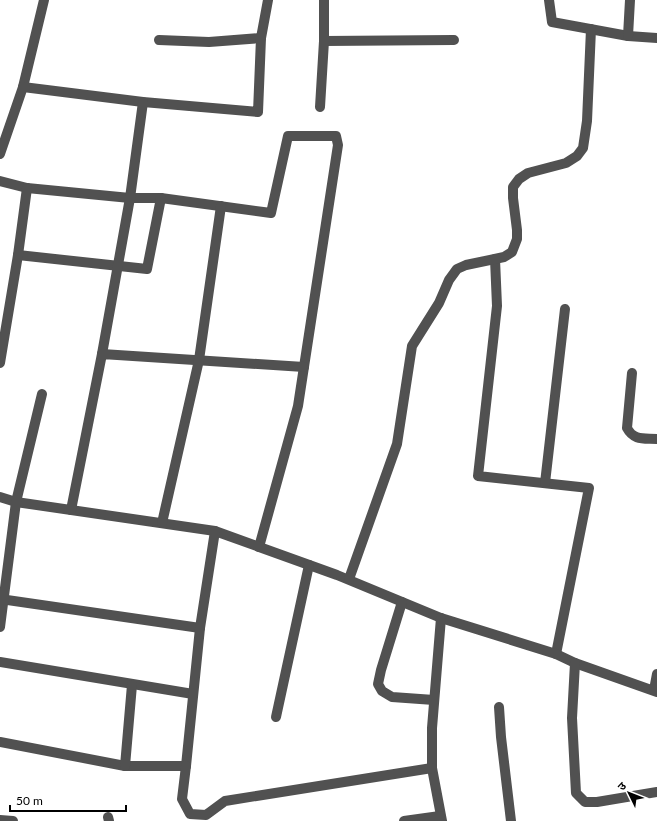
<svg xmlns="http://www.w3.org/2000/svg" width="657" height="821" viewBox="0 0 657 821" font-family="Lato,'Noto Sans Devanagari',sans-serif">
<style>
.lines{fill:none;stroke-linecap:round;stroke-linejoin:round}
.minor{stroke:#515151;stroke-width:10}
</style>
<rect width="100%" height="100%" fill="#fff"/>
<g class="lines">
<!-- minor -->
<g class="minor">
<path d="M549,0L552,22L628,36L657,38"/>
<path d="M628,36L630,0"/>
<path d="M159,40L209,42L261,38"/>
<path d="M324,41L454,40"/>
<path d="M23,87L44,0"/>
<path d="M320,107L324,41V0"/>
<path d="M0,154L23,87L143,102L258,112L261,38L268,0"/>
<path d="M0,181L27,188L130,198H161L271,213L288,136H336L338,145L298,406L259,547"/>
<path d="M18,255L147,269L161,198"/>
<path d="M495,259L497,306L478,476L589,488L556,654"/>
<path d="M102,354L130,198L143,102"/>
<path d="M0,363L18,255L27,188"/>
<path d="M632,373L627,428C634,441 644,438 657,439"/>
<path d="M545,483L565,309"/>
<path d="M0,497L16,502L215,531L337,575L441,618L556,654L575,663L657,692"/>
<path d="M71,510L102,354L304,367"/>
<path d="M162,523L199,360L221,206"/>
<path d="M349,579L397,444L412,346L439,303L449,280L457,269L466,265L504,257L512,252L517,239V230L513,198V187L519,179L528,173L566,163L577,156L583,148L587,121L591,29"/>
<path d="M0,599L200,628"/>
<path d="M402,602L381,670L378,684L382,691L392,697L434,700"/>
<path d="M441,618L432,728V768L442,821"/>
<path d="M0,627L16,502L42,394"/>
<path d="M0,662L193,694"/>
<path d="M575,663L572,718L576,793L585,802H597L657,792"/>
<path d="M654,690L657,674"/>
<path d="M499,707L501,737L511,821"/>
<path d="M276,717L309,565"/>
<path d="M0,742L125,766H186L200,628L215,531"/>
<path d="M125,766L132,685"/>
<path d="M186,766L182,799L190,814L206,815L225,801L432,768"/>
<path d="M108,817L109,821"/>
<path d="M0,820L13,821"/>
<path d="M404,821L440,816"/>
</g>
</g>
<!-- north arrow -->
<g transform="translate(629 793) rotate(313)" stroke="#ffffff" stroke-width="3" paint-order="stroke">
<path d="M0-3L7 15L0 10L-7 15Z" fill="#000000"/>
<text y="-6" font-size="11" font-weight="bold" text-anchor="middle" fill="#000000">उ</text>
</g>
<!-- scale -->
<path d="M10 805v6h116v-6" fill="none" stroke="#000000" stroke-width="2"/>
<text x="16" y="805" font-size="12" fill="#000000" stroke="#ffffff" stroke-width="3" paint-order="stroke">50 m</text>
</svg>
